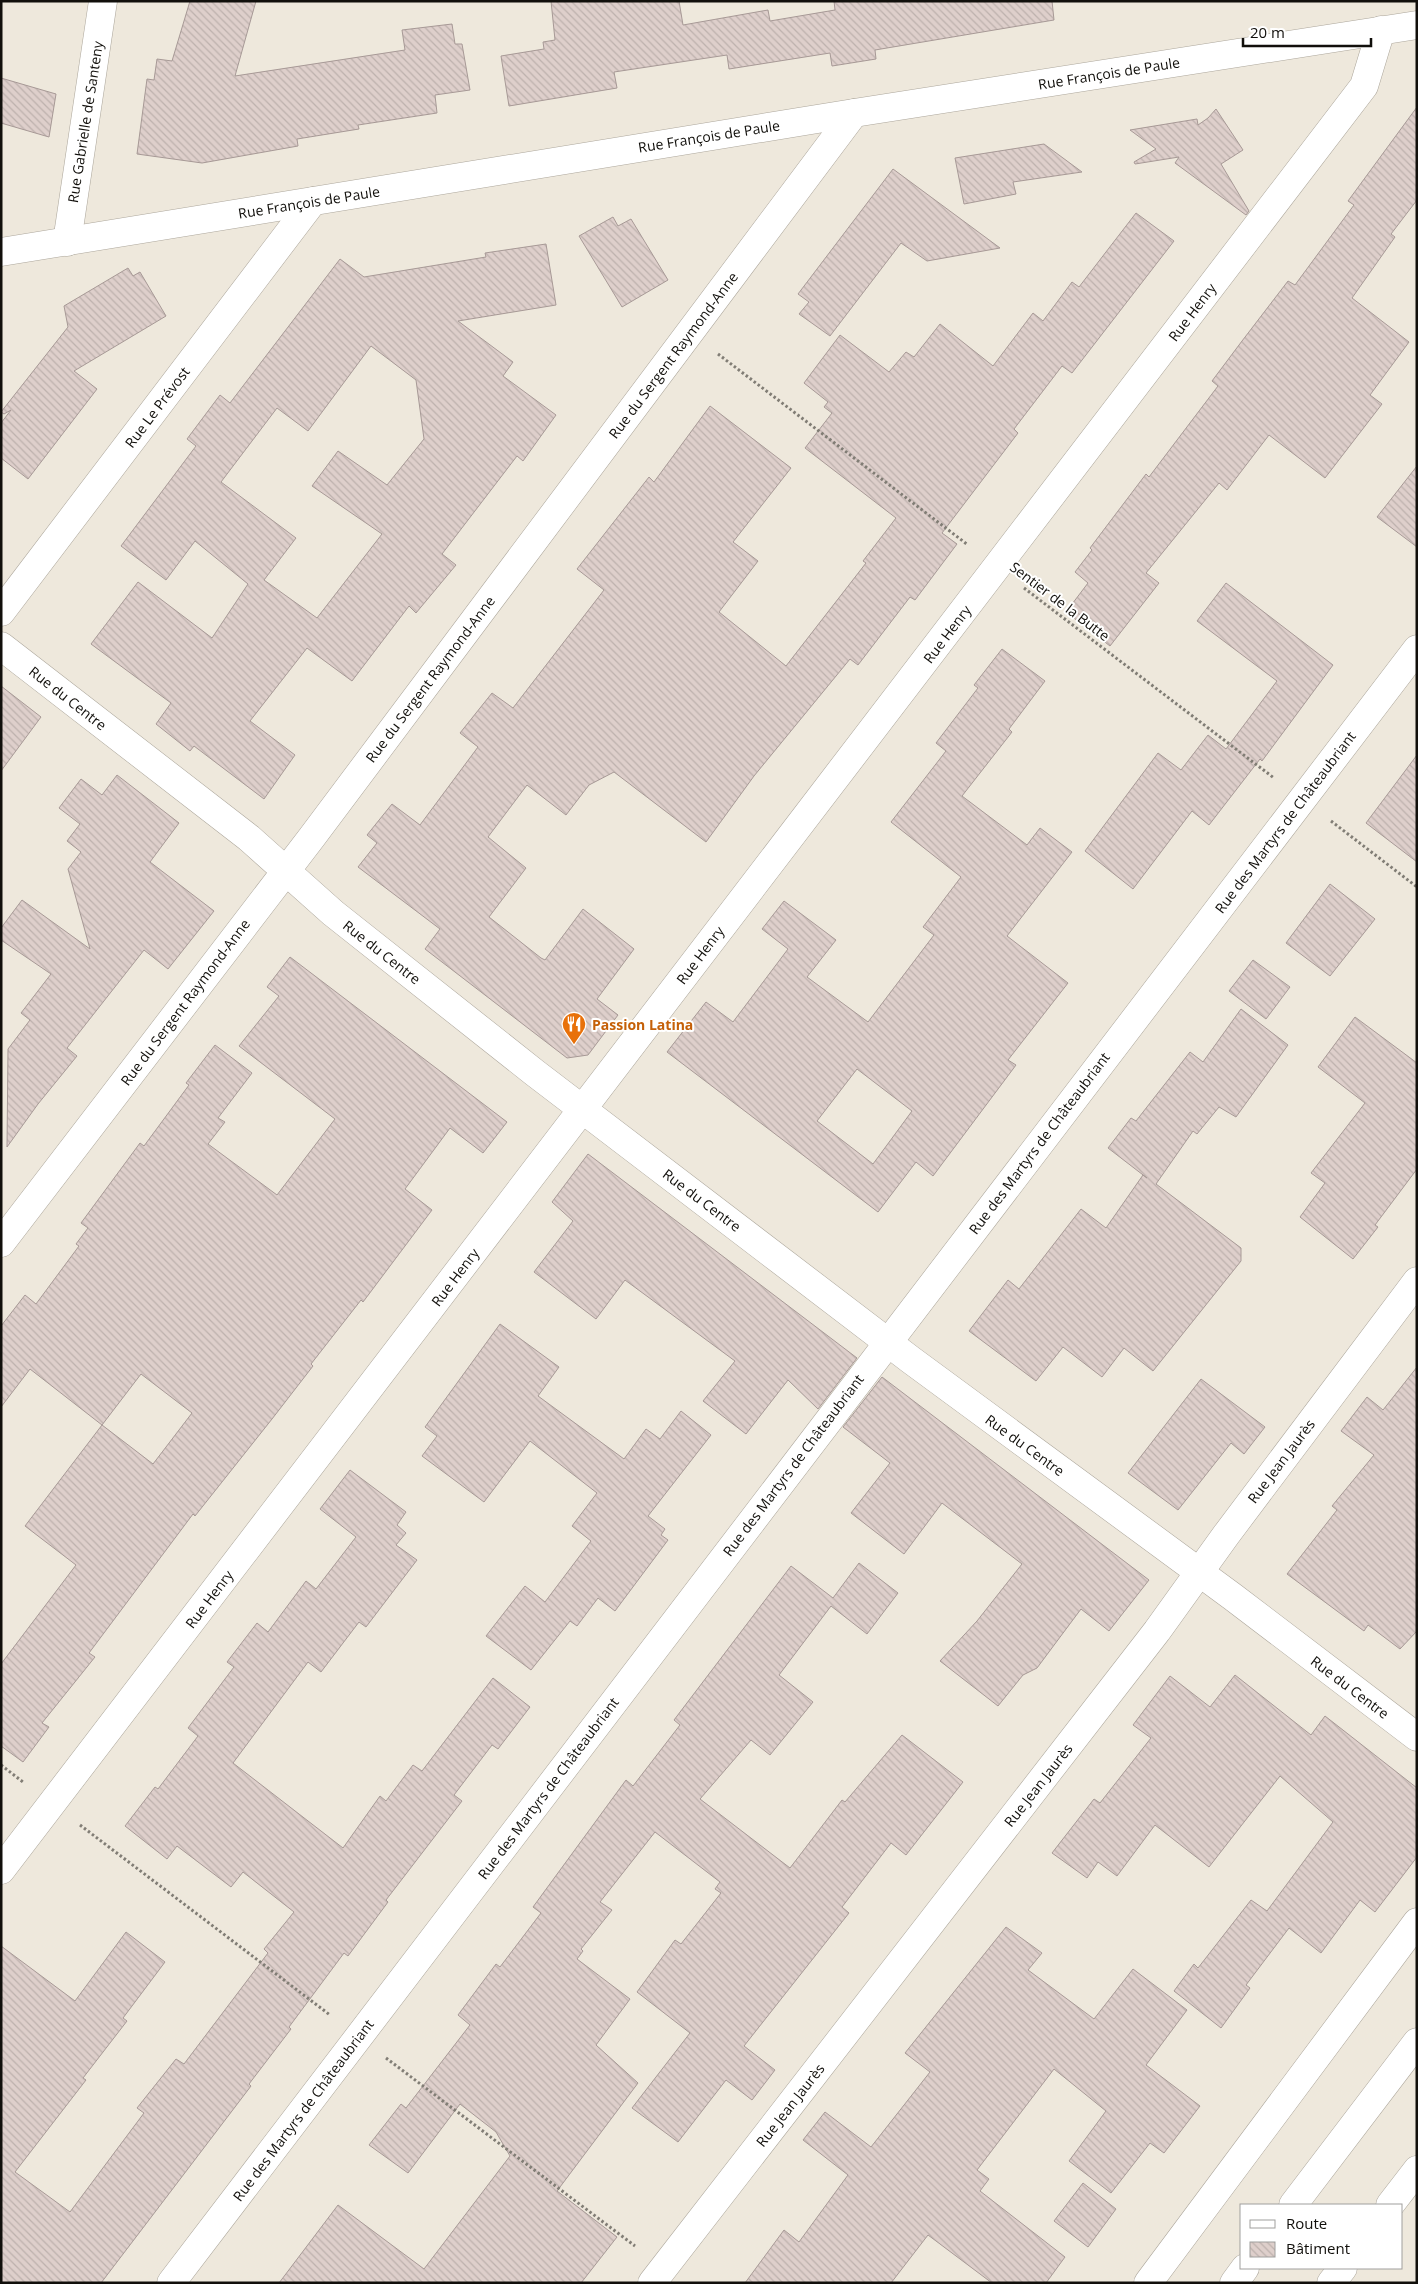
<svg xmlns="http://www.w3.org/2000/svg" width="1418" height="2284" viewBox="0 0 1418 2284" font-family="'Open Sans',sans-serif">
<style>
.building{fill:url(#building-back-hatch);stroke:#a79996;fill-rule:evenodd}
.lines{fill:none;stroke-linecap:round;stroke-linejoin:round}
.street-casing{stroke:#aca69b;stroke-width:29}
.secondary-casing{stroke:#aca69b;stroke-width:29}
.path{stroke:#817d75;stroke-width:3;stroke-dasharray:2.5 2.5;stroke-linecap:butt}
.street{stroke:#fff;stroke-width:28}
.secondary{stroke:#fff;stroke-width:28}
.labels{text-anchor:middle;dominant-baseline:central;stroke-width:4;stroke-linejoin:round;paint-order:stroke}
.street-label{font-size:14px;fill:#110f0b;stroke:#fff}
.food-label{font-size:14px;font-weight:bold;fill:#c56008;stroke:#fff;text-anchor:start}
</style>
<defs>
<pattern id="building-back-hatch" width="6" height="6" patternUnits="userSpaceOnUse" patternTransform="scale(1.25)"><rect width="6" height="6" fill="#decfcb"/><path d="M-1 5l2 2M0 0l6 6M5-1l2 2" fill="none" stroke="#bdb1ad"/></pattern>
</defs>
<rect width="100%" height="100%" fill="#eee8dc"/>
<!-- building -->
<g class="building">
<path d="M190,1H256L235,76L405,50L402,30L452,24L455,44H462L470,90L435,95L437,113L358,125L359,129L297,139L298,146L202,163L137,154L147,79L154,80L157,59L172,61Z"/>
<path d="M551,1H679L683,25L768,10L770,21L835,10L834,1H1052L1054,20L875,50L876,59L832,66L830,53L729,69L727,55L614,72L617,88L509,106L501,56L544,49L543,42L555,40Z"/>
<path d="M1,78L56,94L49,137L1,123Z"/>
<path d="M1417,107V200L1391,234L1395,237L1352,298L1409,342L1370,395L1382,404L1325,478L1269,435L1227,490L1219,483L1146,573L1159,583L1110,646L1066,612L1088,583L1075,572L1092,550L1090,548L1146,474L1149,477L1218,386L1212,381L1242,341L1288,281L1295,285L1354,205L1348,201Z"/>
<path d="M1216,109L1243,150L1221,164L1249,211L1246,215L1175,163L1179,157L1135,164L1134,162L1156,149L1130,130L1197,119L1198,125L1208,118Z"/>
<path d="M1044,144L1082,172L1013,182L1016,194L964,204L955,158Z"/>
<path d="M893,169L1000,248L927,261L901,243L830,336L799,314L809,302L798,294Z"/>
<path d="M1136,213L1174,241L1072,373L1062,366L1014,429L1018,433L942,533L957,544L915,600L910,597L858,665L850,659L754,776L706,842L614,772L589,785L566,815L527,785L488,837L526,868L489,917L541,958L545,960L583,909L634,949L597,999L618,1015L588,1055L567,1058L425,949L440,929L358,867L377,843L367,835L392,804L420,825L478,747L460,733L492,693L513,708L604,590L577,569L649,477L654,482L710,406L791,468L733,542L758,561L719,612L786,666L866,563L863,561L896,518L805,448L832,413L824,407L828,402L804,383L840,335L889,372L906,352L914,357L940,324L993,366L1033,313L1043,321L1072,282L1079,287Z"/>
<path d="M613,217L618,226L631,219L668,280L622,307L579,236Z"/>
<path d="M546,244L556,305L458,321L513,362L503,376L556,415L523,461L517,456L442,554L456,565L416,613L409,606L352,681L307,648L250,721L295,755L264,799L194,746L190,751L156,724L171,703L91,644L138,582L212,638L248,584L195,541L166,580L121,546L196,446L187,439L220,395L230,403L340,259L364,277L486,257L485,253ZM371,346L416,380L424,439L387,485L338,451L312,486L382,534L317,618L264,580L296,538L221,482L277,408L308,431Z"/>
<path d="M128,268L133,276L140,272L166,316L74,371L97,389L28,479L1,458V423L11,410L4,414L1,412L68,327L64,306Z"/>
<path d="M1417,466V547L1377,517Z"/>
<path d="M1226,583L1333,665L1262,761L1260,759L1209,825L1192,811L1133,889L1085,851L1158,753L1181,770L1208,735L1226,749L1277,681L1197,621Z"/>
<path d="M1002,649L1045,681L1009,729L1012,732L962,796L1027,845L1040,828L1072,852L1007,936L1068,983L1008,1060L1016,1065L933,1176L916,1162L878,1212L667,1052L706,1002L733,1022L788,949L762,929L784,901L836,940L807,977L868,1022L934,935L923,927L961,877L891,822L946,751L936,743L978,688L974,685ZM857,1069L912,1111L873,1164L817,1121Z"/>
<path d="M1,686L41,717L1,771Z"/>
<path d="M1417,755V862L1366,823Z"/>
<path d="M117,775L179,823L150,862L214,911L168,969L144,950L67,1048L77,1056L38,1104L7,1147L8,1049L30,1020L21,1013L51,974L1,940V928L22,900L90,949L68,869L81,852L67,841L80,824L59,808L81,779L102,795Z"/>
<path d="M1330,884L1375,919L1330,976L1286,943Z"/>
<path d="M290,957L507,1122L483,1153L450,1128L405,1189L432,1210L363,1302L361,1300L311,1364L313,1366L272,1419L195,1516L193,1514L89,1653L95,1657L42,1723L49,1727L23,1762L1,1746V1664L76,1565L25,1526L102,1425L30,1369L1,1407V1326L25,1295L36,1304L79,1246L76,1244L88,1228L81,1223L140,1143L144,1146L189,1085L186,1083L215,1045L252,1073L218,1118L225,1122L208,1144L277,1195L335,1119L239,1046L279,996L267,987ZM141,1374L192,1413L153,1464L102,1425Z"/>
<path d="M1253,960L1290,987L1266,1019L1229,991Z"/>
<path d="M1241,1009L1288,1045L1236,1117L1219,1107L1197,1134L1193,1131L1156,1184L1241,1248V1261L1153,1371L1124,1348L1102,1377L1063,1347L1036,1381L969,1331L1008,1280L1019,1289L1081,1209L1106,1228L1143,1175L1147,1178L1108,1148L1131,1118L1136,1121L1190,1052L1203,1062Z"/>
<path d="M1355,1017L1417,1063V1169L1375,1225L1378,1227L1353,1259L1300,1217L1325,1183L1311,1173L1365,1103L1318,1067Z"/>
<path d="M588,1154L857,1358L818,1409L788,1380L746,1434L703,1401L735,1361L625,1280L596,1319L534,1272L573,1221L552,1202Z"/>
<path d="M500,1324L559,1367L538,1396L624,1459L646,1429L660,1439L681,1411L711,1435L648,1516L665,1529L661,1535L668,1540L615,1611L598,1598L577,1626L570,1621L531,1670L486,1636L525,1586L545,1602L591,1541L572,1526L597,1493L530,1441L484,1502L422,1456L437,1436L425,1427Z"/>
<path d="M1417,1367V1631L1400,1649L1368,1625L1364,1631L1287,1574L1337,1510L1332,1506L1374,1455L1341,1431L1367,1397L1383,1410Z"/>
<path d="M882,1377L1149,1580L1109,1631L1081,1609L1037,1668L1023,1675L998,1706L940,1661L977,1621L1022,1564L942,1503L904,1554L851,1513L890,1463L843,1427Z"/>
<path d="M1201,1379L1265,1427L1244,1454L1231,1443L1178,1510L1128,1473Z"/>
<path d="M350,1470L406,1512L397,1525L406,1533L396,1545L417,1560L366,1627L359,1622L321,1672L308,1662L233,1763L343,1848L380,1796L386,1801L413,1765L422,1771L493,1678L530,1707L498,1749L492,1745L454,1795L462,1801L386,1900L388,1902L348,1956L344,1953L289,2027L291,2029L249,2084L251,2086L101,2283H1V1946L75,2001L126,1932L165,1962L123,2018L127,2021L83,2078L86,2080L15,2172L70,2212L144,2113L137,2108L176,2059L184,2064L268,1953L264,1949L294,1912L243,1872L231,1887L177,1846L167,1859L125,1826L155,1787L158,1789L198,1736L188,1728L234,1667L227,1662L257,1623L268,1632L306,1581L316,1589L356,1537L320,1509Z"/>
<path d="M859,1563L898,1593L867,1634L831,1606L779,1675L813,1702L770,1755L751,1740L700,1799L790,1868L842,1800L845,1802L902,1735L963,1782L906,1855L891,1843L842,1907L849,1913L744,2046L775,2070L752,2100L726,2080L678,2142L632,2108L690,2033L637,1992L675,1940L681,1944L721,1893L715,1889L720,1882L655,1832L600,1902L612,1910L581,1949L583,1951L577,1959L630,1999L596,2045L638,2083L557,2191L617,2237L581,2283H279L338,2205L424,2269L510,2156L496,2132L460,2104L408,2173L369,2145L401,2104L406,2108L470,2025L458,2015L496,1964L500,1967L541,1913L533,1907L626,1780L633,1786L680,1725L674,1720L791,1566L833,1598Z"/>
<path d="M1235,1675L1311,1735L1325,1716L1417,1788V1857L1375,1912L1360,1900L1321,1953L1289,1928L1246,1985L1250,1988L1221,2028L1174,1991L1194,1964L1198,1968L1251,1900L1267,1911L1333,1822L1280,1776L1209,1867L1155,1825L1117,1876L1098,1862L1087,1878L1052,1853L1094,1799L1100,1803L1151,1738L1133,1725L1170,1676L1210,1707Z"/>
<path d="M1006,1927L1042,1953L1028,1970L1094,2019L1133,1969L1187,2010L1146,2065L1200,2106L1164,2153L1150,2143L1111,2193L1069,2161L1106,2111L1054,2069L977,2170L989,2179L980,2191L1065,2257L1046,2283H992L928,2235L891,2283H745L784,2230L799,2242L848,2175L803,2140L825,2112L871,2147L930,2072L905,2053Z"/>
<path d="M1083,2183L1116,2209L1088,2247L1054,2221Z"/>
</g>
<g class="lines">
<!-- street casing -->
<g class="street-casing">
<g id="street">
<path d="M67,242L103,1"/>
<path d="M1,252L854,113L1417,25"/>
<path d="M1,612L313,201"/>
<path d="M1,646L249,838L333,913L535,1073L911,1360L1233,1597L1417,1737"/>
<path d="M1,1243L312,837L854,113"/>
<path d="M1,1870L1364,86L1381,30"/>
<path d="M1390,2205L1417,2170"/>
<path d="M171,2283L1417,649"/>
<path d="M652,2283L1157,1631L1226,1535L1417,1281"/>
<path d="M1148,2283L1417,1922"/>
<path d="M1331,2283L1343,2268"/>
</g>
</g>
<!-- secondary casing -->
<g class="secondary-casing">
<g id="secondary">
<path d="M1293,2205L1417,2042"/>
<path d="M1234,2283L1245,2268"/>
</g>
</g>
<!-- path -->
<g class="path">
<path d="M718,354L968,545"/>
<path d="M1024,588L1274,778"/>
<path d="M1331,821L1417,887"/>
<path d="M1,1765L23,1782"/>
<path d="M80,1825L330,2015"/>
<path d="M386,2058L635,2246"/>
</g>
<!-- street -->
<use href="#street" class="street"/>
<!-- secondary -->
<use href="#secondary" class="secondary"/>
</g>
<!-- icons -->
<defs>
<g id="restaurant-pin" transform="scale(1.25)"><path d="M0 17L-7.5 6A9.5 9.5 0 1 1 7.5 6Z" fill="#e8710a" stroke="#fff"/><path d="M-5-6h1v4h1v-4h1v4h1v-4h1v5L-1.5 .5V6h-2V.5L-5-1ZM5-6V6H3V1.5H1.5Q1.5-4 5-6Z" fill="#fff"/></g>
</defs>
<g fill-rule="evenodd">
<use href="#restaurant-pin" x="574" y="1024"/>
</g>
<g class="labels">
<!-- street labels -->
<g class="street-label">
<text transform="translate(1109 73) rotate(-9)">Rue François de Paule</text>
<text transform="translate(85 122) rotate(-81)">Rue Gabrielle de Santeny</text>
<text transform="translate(709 136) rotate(-9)">Rue François de Paule</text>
<text transform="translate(309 202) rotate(-9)">Rue François de Paule</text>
<text transform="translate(1192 312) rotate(-53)">Rue Henry</text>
<text transform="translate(673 355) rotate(-53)">Rue du Sergent Raymond-Anne</text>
<text transform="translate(157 407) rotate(-53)">Rue Le Prévost</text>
<text transform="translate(1060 601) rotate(37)">Sentier de la Butte</text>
<text transform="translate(947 634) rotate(-53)">Rue Henry</text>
<text transform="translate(430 679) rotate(-53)">Rue du Sergent Raymond-Anne</text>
<text transform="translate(68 698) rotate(38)">Rue du Centre</text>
<text transform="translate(1285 822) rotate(-53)">Rue des Martyrs de Châteaubriant</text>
<text transform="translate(382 952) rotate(38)">Rue du Centre</text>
<text transform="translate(700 955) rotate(-53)">Rue Henry</text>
<text transform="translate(185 1002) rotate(-53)">Rue du Sergent Raymond-Anne</text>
<text transform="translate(1039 1143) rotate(-53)">Rue des Martyrs de Châteaubriant</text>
<text transform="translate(702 1200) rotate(37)">Rue du Centre</text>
<text transform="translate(455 1277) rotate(-53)">Rue Henry</text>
<text transform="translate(1025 1445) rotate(36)">Rue du Centre</text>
<text transform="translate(1281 1461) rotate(-53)">Rue Jean Jaurès</text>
<text transform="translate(793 1465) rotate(-53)">Rue des Martyrs de Châteaubriant</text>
<text transform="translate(209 1599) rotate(-53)">Rue Henry</text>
<text transform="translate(1350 1687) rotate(37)">Rue du Centre</text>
<text transform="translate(1038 1785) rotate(-52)">Rue Jean Jaurès</text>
<text transform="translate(548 1788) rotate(-53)">Rue des Martyrs de Châteaubriant</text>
<text transform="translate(790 2105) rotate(-52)">Rue Jean Jaurès</text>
<text transform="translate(303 2110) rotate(-53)">Rue des Martyrs de Châteaubriant</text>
</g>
<!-- food labels -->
<g class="food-label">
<text x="592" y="1024">Passion Latina</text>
</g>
</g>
<!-- border -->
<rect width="1418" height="2284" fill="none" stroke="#110f0b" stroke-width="5"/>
<!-- legend -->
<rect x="1240" y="2204" width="162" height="65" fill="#ffffff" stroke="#a09f9d"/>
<rect x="1250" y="2220" width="25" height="8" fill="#ffffff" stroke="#a09f9d"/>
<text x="1286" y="2229" font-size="15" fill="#110f0b">Route</text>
<rect x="1250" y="2242" width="25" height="15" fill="url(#building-back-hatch)" stroke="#a09f9d"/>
<text x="1286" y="2254" font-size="15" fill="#110f0b">Bâtiment</text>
<!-- scale -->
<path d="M1243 38v8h128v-8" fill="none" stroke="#110f0b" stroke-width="2.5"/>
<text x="1250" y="38" font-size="15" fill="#110f0b" stroke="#ffffff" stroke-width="4" paint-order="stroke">20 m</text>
</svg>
